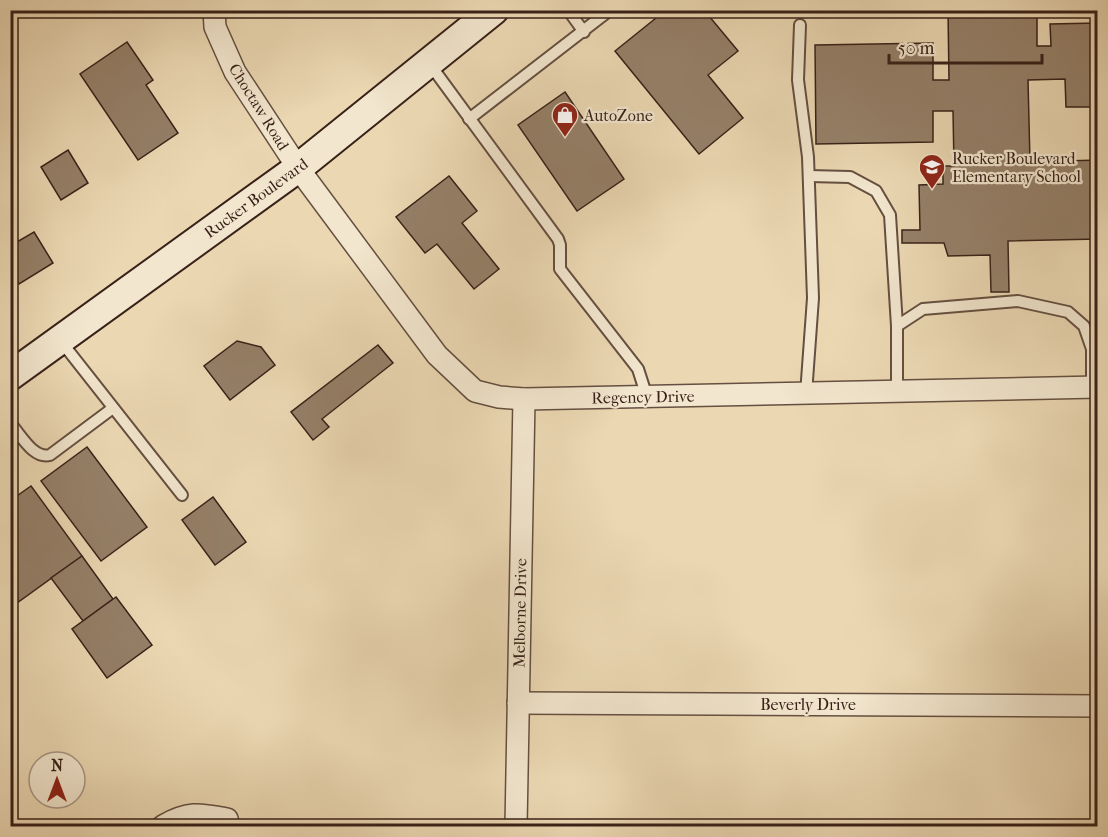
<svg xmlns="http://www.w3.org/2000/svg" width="1108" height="837" viewBox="0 0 1108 837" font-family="'IM FELL French Canon',serif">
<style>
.building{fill:#958069;stroke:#382119;stroke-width:1.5}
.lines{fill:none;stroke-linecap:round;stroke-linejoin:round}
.service-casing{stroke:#654f40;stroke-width:14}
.minor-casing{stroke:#654f40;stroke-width:24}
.secondary-casing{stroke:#382119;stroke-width:32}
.service{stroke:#f2e6ce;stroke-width:10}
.minor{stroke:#f2e6ce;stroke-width:21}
.secondary{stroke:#f2e6ce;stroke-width:28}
.labels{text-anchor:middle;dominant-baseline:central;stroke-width:4.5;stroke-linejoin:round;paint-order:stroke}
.street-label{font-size:16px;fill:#382119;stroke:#f2e6ce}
.poi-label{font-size:16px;fill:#382119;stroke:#f2e6ce;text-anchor:start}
</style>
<rect width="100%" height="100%" fill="#ebd8b3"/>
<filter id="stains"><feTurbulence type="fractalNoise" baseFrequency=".00333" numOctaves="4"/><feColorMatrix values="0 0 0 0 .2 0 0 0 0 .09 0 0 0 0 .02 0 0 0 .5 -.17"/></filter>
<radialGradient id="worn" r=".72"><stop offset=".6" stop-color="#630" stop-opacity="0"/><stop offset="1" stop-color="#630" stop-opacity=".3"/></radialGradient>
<!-- building -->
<g class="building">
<path d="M666,10H704L738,51L708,75L743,118L699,154L615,51Z"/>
<path d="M948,10H1037V46H1051L1050,24L1098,23V107H1066L1065,79L1028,80L1030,162L1098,160V239L1008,241L1009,292H991L990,255L948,256L944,243H902V230H920L919,185L943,184V166H954L953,111H933V142L816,144L815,45L933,43V80H949Z"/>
<path d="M127,42L153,80L146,85L178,133L138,160L80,74Z"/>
<path d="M565,92L624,179L577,211L518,125Z"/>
<path d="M68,150L88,183L61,200L41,167Z"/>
<path d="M449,176L477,211L462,223L499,269L474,289L437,244L425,253L396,217Z"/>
<path d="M34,232L53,263L19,284L10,271V246Z"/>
<path d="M237,341L261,347L275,365L230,400L204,366Z"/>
<path d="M378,345L393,363L322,419L329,427L313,440L291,412Z"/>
<path d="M87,447L147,527L101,561L41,481Z"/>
<path d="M31,486L82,556L10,608V501Z"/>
<path d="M213,497L246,542L215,565L182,520Z"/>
<path d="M82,556L113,599L83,621L51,578Z"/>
<path d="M116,597L152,645L107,678L72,629Z"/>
</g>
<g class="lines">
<!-- service casing -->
<g class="service-casing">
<g id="service">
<path d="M568,10L584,32"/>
<path d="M800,25L798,80L808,157L813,298L806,394"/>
<path d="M429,63L558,239L560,245V269L638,369L647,397"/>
<path d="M469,119L610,10"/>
<path d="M809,176L850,177L876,191L890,215L897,326"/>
<path d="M60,340L182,495"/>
<path d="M897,392V326L923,309L1018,301L1068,312L1084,326L1092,349V387"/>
<path d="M10,423C21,435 33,459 50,455L113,408"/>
</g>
</g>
<!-- minor casing -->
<g class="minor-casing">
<g id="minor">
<path d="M214,10L215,27L235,72L298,168L437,355L475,391L499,397L524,399L1098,387"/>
<path d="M518,703L1098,706"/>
<path d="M163,826C189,811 200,814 227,819L229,826"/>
<path d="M516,826L524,399"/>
</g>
</g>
<!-- secondary casing -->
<g class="secondary-casing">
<path id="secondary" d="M10,376L298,168L494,10"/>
</g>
<!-- service -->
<use href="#service" class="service"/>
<!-- minor -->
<use href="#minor" class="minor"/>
<!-- secondary -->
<use href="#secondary" class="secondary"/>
</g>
<!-- icons -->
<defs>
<g id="shop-pin" transform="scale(1.35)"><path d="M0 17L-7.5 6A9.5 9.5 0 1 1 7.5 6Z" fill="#8f2418" stroke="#f2e6ce"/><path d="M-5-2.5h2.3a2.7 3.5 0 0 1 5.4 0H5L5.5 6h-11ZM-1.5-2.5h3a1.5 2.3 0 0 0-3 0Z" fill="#fff"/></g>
<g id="school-pin" transform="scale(1.35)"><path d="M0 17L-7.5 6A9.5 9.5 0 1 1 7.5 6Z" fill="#8f2418" stroke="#f2e6ce"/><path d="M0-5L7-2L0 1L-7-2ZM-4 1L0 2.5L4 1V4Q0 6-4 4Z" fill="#fff"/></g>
</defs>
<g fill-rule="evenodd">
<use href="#shop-pin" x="565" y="115"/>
<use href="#school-pin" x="932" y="167"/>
</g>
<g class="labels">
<!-- street labels -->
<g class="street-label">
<text transform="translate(259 107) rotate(58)">Choctaw Road</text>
<text transform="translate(256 198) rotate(-36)">Rucker Boulevard</text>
<text transform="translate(643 397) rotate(-1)">Regency Drive</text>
<text transform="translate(520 613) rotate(-89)">Melborne Drive</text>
<text x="808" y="704">Beverly Drive</text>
</g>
<!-- poi labels -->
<g class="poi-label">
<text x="584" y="115">AutoZone</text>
<text x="952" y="158">Rucker Boulevard<tspan x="952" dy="18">Elementary School</tspan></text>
</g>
</g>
<!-- margin -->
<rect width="1108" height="837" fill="none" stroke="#ebd8b3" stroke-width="36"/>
<rect x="12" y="12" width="1084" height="813" fill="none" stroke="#382119" stroke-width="3"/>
<rect x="18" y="18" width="1072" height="801" fill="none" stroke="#382119" stroke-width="1.5"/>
<!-- north arrow -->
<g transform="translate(57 780)"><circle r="28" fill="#f2e6ce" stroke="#a89786" stroke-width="1.5"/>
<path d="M0-4.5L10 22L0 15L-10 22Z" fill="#8f2418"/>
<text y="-9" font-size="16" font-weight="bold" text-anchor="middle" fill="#382119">N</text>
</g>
<!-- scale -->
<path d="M889 54v9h153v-9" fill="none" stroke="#382119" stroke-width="3"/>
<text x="898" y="54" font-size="18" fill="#382119" stroke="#f2e6ce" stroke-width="4.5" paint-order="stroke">50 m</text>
<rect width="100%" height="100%" filter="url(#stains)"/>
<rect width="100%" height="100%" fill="url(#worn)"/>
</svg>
